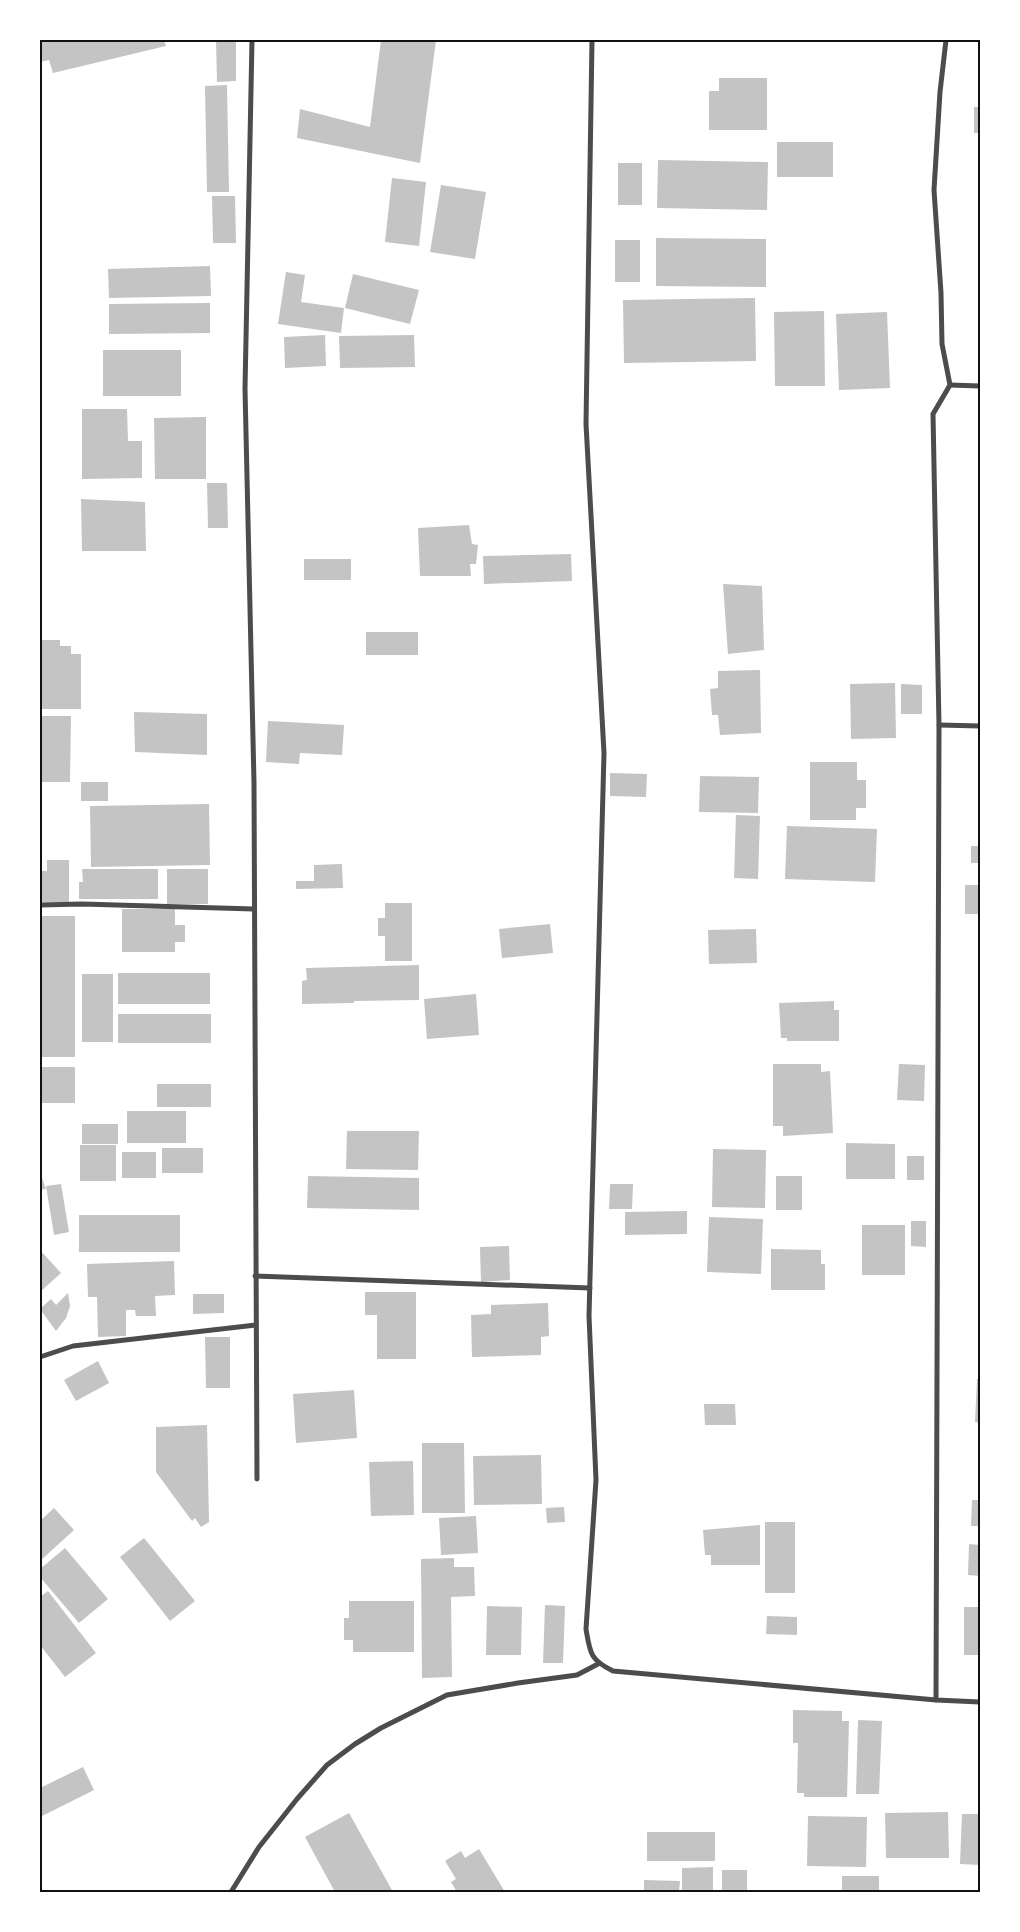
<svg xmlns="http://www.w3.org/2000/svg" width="1020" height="1932" viewBox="0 0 1020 1932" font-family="Cabin,sans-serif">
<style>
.building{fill:#c4c4c4}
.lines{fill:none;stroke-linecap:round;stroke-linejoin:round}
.minor{stroke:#4c4c4c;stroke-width:5}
.neatline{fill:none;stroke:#111;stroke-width:2}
</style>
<rect width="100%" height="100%" fill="#fff"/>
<!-- building -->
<g class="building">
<path d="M40,40H164L166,46L53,73L49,60L40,62Z"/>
<path d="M216,40H236V81L217,82Z"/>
<path d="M381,40H436L420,163L297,138L300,109L370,127Z"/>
<path d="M719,78H767V130H709V91H719Z"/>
<path d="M227,85L229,192H207L205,86Z"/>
<rect x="974" y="107" width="6" height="26"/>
<rect x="777" y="142" width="56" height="35"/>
<path d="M658,160L768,162L767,210L657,208Z"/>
<rect x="618" y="163" width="24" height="42"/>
<path d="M392,178L426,182L419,246L385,242Z"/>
<path d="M441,185L486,192L475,259L430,252Z"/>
<path d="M212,196H235L236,243H213Z"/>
<path d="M656,238L766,239V287L656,286Z"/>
<rect x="615" y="240" width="25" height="42"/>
<path d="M210,266L211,296L109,298L108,269Z"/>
<path d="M286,272L305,275L301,302L344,308L341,333L278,324Z"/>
<path d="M353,274L419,290L410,324L345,308Z"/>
<path d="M755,298L756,361L624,363L623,300Z"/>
<path d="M210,303V333L109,334V304Z"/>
<path d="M824,311L825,386H775L774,312Z"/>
<path d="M887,312L890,388L839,390L836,314Z"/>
<path d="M325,335L326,366L285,368L284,337Z"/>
<path d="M414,335L415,367L340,368L339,336Z"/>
<rect x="103" y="350" width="78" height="46"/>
<path d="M82,409H127L128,441H142V478L82,479Z"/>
<path d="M206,417V479H155L154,418Z"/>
<path d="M207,483H227L228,528H208Z"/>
<path d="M81,499L145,502L146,551H82Z"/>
<path d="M469,525L472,544L478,545L476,564H470L471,576H420L418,528Z"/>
<path d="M571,554L572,581L484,584L483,556Z"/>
<rect x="304" y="559" width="47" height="21"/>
<path d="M723,584L762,586L764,650L728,654Z"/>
<rect x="366" y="632" width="52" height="23"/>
<path d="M40,640H60V646H71V654H81V709H40Z"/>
<path d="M760,670L761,733L720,735L718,715H712L710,689L718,688V671Z"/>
<path d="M895,683L896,738L851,739L850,684Z"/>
<path d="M901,684L922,685V714H901Z"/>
<path d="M134,712L207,714V755L135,752Z"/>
<path d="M40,716H71L70,782H40Z"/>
<path d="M268,721L344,725L342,755L300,753L299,764L266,762Z"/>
<path d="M810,762H857V780H866V808H856V820H810Z"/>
<path d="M610,773L647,774L646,797L610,796Z"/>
<path d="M700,776L759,777L758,813L699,812Z"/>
<rect x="81" y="782" width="27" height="19"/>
<path d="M209,804L210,865L91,867L90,806Z"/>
<path d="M736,815L760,816L758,879L734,878Z"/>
<path d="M787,826L877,829L875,882L785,879Z"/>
<rect x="971" y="846" width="9" height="17"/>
<path d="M47,860H69V902H41V871H47Z"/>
<path d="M342,864L343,888L296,889V881H314V865Z"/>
<path d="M82,869H158V899H79V882H83Z"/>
<rect x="167" y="869" width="41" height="35"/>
<rect x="965" y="885" width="15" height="29"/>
<path d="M385,903H412V961H385V936H378V918H385Z"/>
<path d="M122,909H175V925H185V942H175V952H122Z"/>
<rect x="40" y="916" width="35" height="141"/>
<path d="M550,924L553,953L502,958L499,929Z"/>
<path d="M756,929L757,963L709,964L708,930Z"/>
<path d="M419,965V1000L354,1001V1003L302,1004V981L307,980L306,968Z"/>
<rect x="118" y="973" width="92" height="31"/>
<rect x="82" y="974" width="31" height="68"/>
<path d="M476,994L479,1035L427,1039L424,999Z"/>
<path d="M834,1001V1010H839V1041H787V1038H781L779,1003Z"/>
<rect x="118" y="1014" width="93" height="29"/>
<path d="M773,1064H821V1072L830,1071L833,1133L783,1136V1126H773Z"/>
<path d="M899,1064L925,1065L924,1101L897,1100Z"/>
<rect x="40" y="1067" width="35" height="36"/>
<rect x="157" y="1084" width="54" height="23"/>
<rect x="127" y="1111" width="59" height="32"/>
<rect x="82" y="1124" width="36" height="20"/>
<path d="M347,1131H419L418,1170L346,1169Z"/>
<path d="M846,1143L895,1144V1179H846Z"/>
<rect x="80" y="1145" width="36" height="36"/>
<rect x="162" y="1148" width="41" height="25"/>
<path d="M713,1149L766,1150L765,1208L712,1207Z"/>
<rect x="122" y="1152" width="34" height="26"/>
<rect x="907" y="1156" width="17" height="24"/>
<path d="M40,1172L46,1189L40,1190Z"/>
<path d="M308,1176L419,1178V1210L307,1208Z"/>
<rect x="776" y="1176" width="26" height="34"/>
<path d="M61,1184L69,1232L54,1235L46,1186Z"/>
<path d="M610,1184H633L632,1209H609Z"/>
<path d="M687,1211V1234L625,1235V1212Z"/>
<rect x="79" y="1215" width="101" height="37"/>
<path d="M709,1217L763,1219L761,1274L707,1272Z"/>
<path d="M911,1221H926V1247L911,1246Z"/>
<rect x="862" y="1225" width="43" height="50"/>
<path d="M509,1246L510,1280L481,1282L480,1247Z"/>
<path d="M771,1249L821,1250V1264H825V1290H771Z"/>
<path d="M40,1250L61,1273L40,1292Z"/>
<path d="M174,1261L175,1295L155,1296L156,1316H136L135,1310H126V1336L98,1337L97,1297H88L87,1264Z"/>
<path d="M365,1292H416V1359H377V1315H365Z"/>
<path d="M68,1293L70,1306L66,1318L56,1331L40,1309L51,1299L56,1305Z"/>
<path d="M193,1294H224V1313L193,1314Z"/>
<path d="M548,1303L549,1336L541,1337V1355L472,1357L471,1315L491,1314V1305Z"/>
<path d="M205,1337H230V1388H206Z"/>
<path d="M98,1361L109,1383L76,1401L64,1380Z"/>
<path d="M977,1379H980V1423L975,1422Z"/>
<path d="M354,1390L357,1438L296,1443L293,1394Z"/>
<path d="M704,1404H735L736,1425H705Z"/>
<path d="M207,1425L209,1522L201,1527L195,1518L192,1521L156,1472V1427Z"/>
<path d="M422,1443H464L465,1513H422Z"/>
<path d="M541,1455L542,1504L474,1505L473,1456Z"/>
<path d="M413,1461L414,1515L371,1516L369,1462Z"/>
<path d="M972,1500H980V1526H971Z"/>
<path d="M564,1507L565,1522L547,1523L546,1508Z"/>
<path d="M54,1508L74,1530L40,1561V1521Z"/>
<path d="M476,1516L478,1553L441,1555L439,1518Z"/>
<rect x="765" y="1522" width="30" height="71"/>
<path d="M760,1525V1565H711V1555H705L703,1530Z"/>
<path d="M144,1538L195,1601L170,1621L120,1557Z"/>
<path d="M969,1544L980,1545V1576L968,1575Z"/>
<path d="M65,1548L108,1599L79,1623L40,1577V1569Z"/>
<path d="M454,1558V1567H474L475,1596L451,1597L452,1677L422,1678L421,1559Z"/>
<path d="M48,1591L96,1653L65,1677L40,1645V1597Z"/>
<path d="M349,1601H414V1652H353V1640H344V1618H349Z"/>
<path d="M545,1605L565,1606L563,1663H543Z"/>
<path d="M487,1606L522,1607L521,1655H486Z"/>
<rect x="964" y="1607" width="16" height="48"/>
<path d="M767,1616L797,1617V1635L766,1634Z"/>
<path d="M793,1710L842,1711V1721H849L847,1797H804V1793H797L798,1743H793Z"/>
<path d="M858,1720L882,1721L879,1794H856Z"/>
<path d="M83,1767L94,1790L40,1817V1788Z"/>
<path d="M948,1812L949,1858H886L885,1813Z"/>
<path d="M349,1813L393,1892H335L305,1837Z"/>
<path d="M962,1814H980V1865L960,1864Z"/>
<path d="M808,1816L867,1817L866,1867L807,1866Z"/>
<rect x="647" y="1832" width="68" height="29"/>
<path d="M479,1849L505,1892H457L451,1882L456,1879L445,1861L461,1851L465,1858Z"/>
<path d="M713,1867V1892H682V1868Z"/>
<rect x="722" y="1870" width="25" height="22"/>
<rect x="842" y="1876" width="37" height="16"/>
<path d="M644,1880L680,1881L679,1892H644Z"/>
</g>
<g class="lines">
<!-- minor -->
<g class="minor">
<path d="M252,40L245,389L254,783L257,1479"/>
<path d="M592,40L586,424L604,753L589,1316L596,1480L586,1629C590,1653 590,1660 613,1671L936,1700L980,1702"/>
<path d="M950,385L980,386"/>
<path d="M939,725L980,726"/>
<path d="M40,905L82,904L254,909"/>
<path d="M255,1276L590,1288"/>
<path d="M40,1357L73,1346L256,1325"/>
<path d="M936,1700L939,725L933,414L950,385L942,344L941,293L934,190L940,92L946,40"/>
<path d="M231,1892L259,1847L297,1799L327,1765L355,1744L381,1728L447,1695L518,1683L577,1675L598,1664"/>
</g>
</g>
<!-- border -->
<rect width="1020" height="1932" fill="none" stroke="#ffffff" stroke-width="82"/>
<rect x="41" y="41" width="938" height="1850" class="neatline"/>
</svg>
